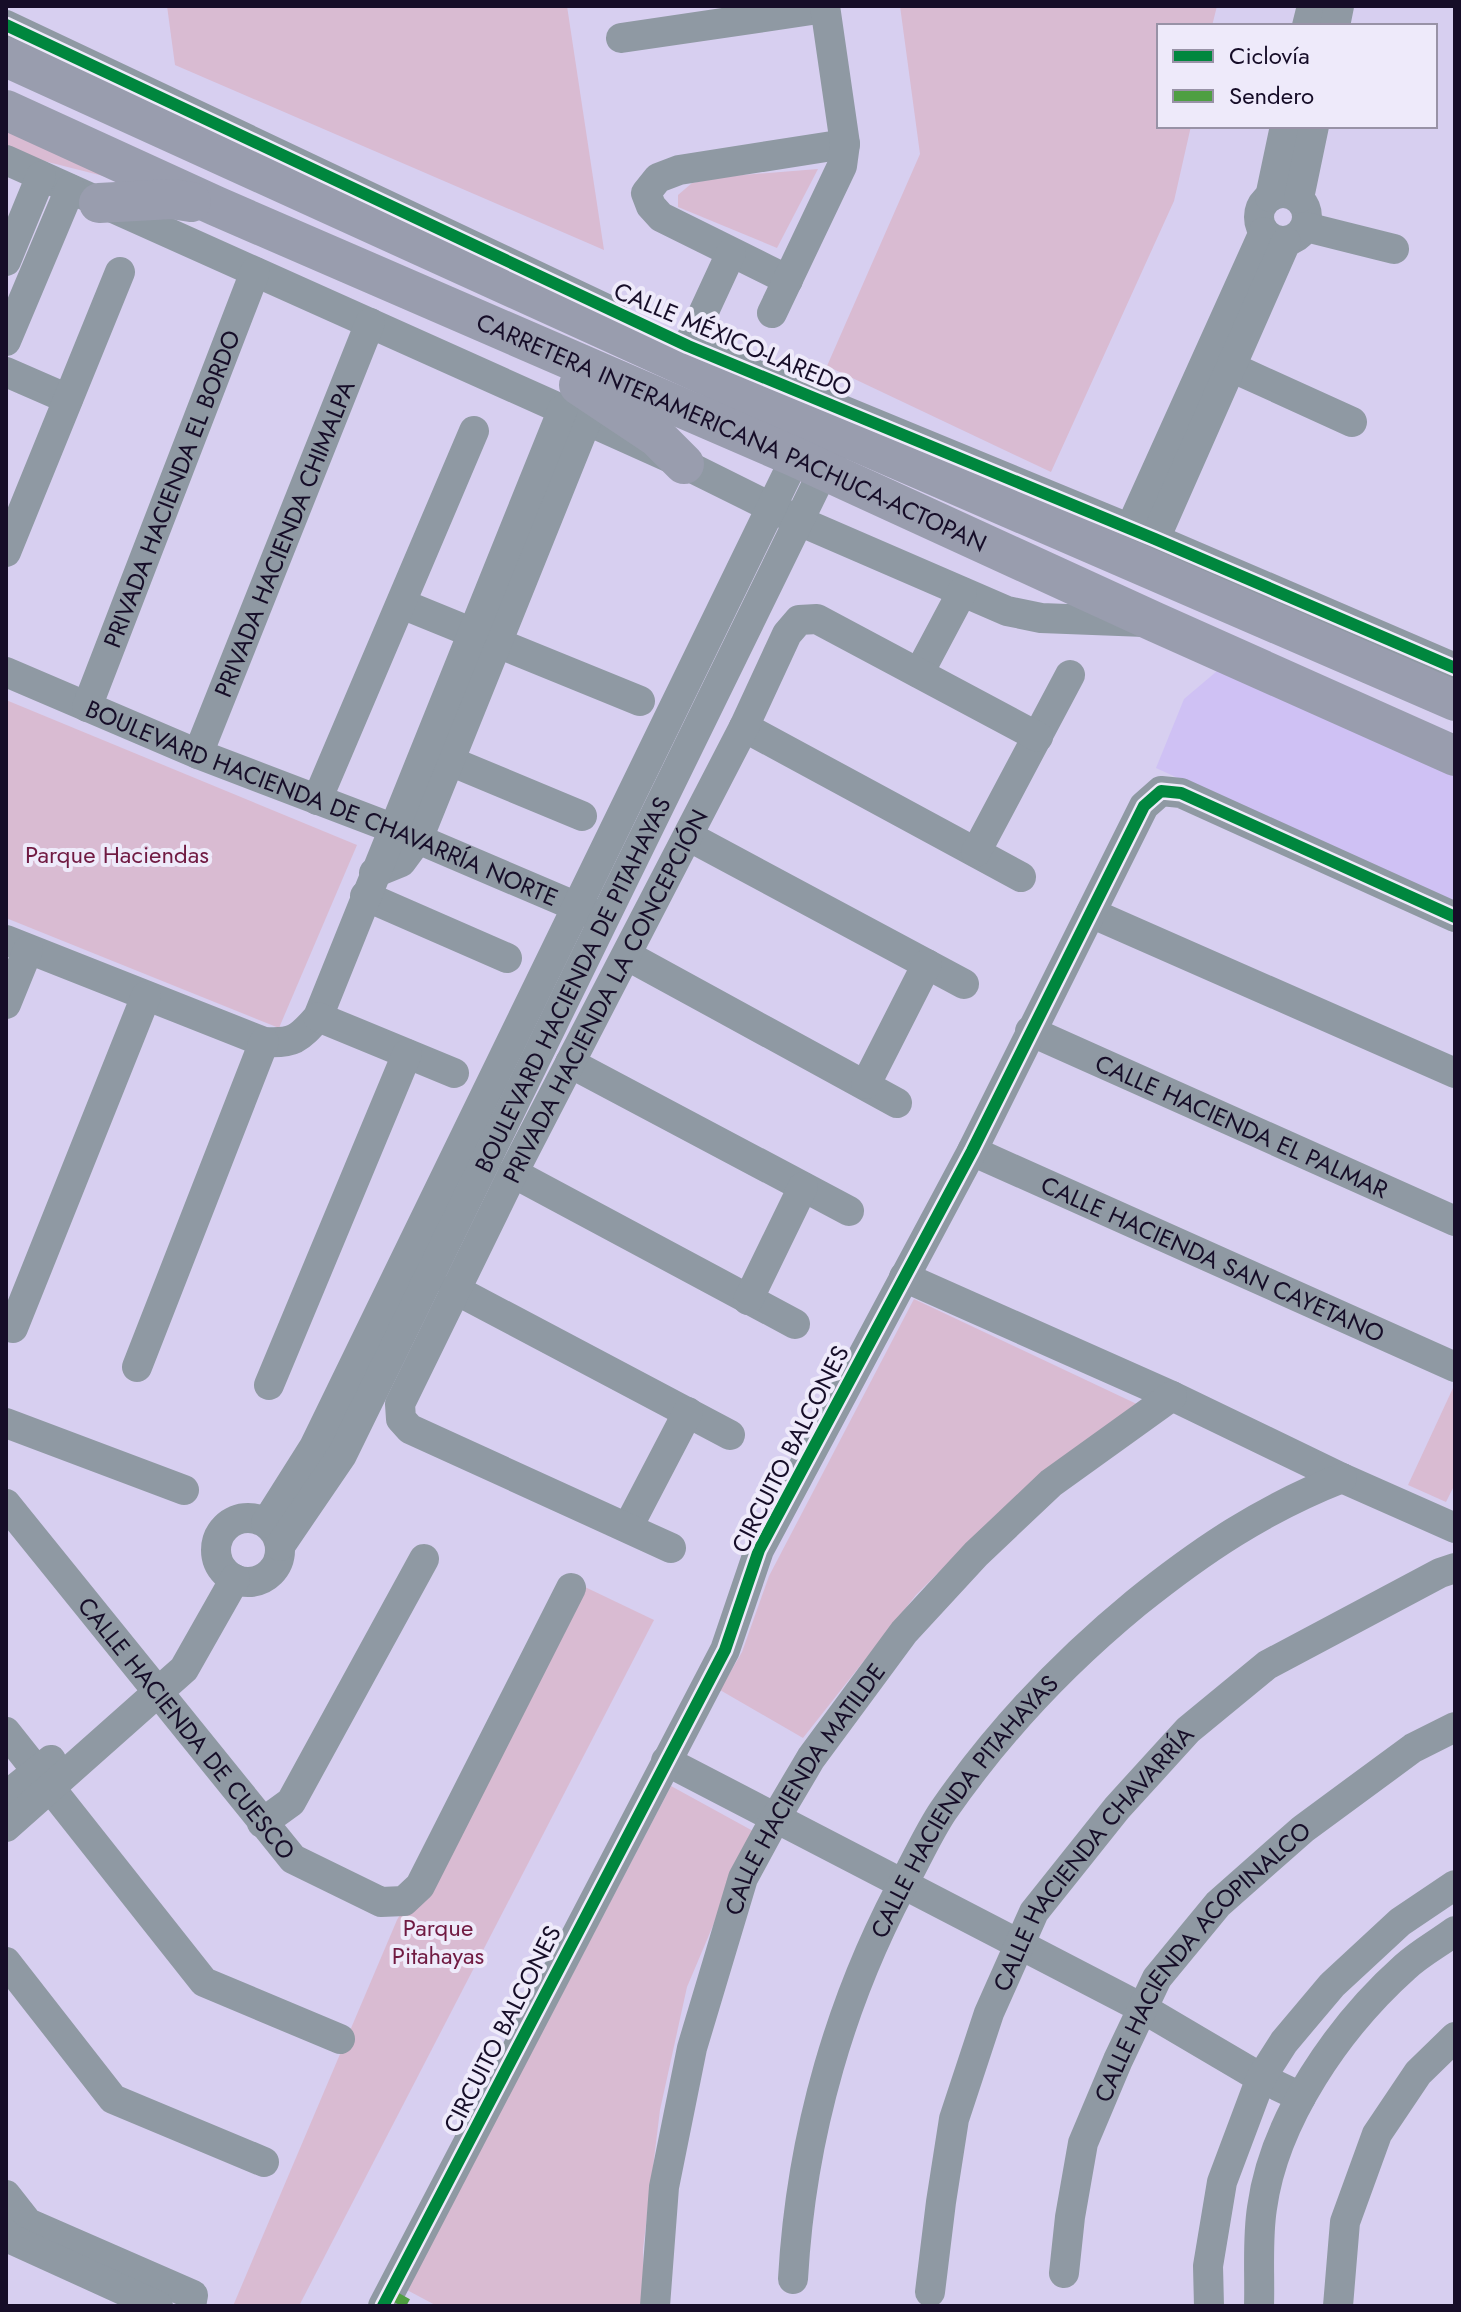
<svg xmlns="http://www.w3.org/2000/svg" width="1461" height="2312" viewBox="0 0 1461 2312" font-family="Jost,sans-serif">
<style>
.built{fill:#cfc1f4}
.green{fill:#d9bbd2}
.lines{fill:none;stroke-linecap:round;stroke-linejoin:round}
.minor{stroke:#8f99a3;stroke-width:30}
.major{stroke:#999dae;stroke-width:40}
.quiet{stroke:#4e9f42;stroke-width:10;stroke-dasharray:20 10;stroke-linecap:butt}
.cycleway-casing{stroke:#eeeafa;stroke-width:17}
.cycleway{stroke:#00873e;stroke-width:12}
.labels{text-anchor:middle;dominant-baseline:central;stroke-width:8;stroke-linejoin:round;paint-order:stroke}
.street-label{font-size:24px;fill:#160d28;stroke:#eeeafa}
.park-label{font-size:24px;fill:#701a42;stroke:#eeeafa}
</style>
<rect width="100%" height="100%" fill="#d7cff0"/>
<!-- built -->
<path class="built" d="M1223,666L1455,770V904L1156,768L1184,699Z"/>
<!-- green -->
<g class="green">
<path d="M167,6H567L604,250L175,65Z"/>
<path d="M900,6H1217L1212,26H1159V126H1191L1174,201L1051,472L827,366L920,154Z"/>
<path d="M6,121L115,179L40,160L6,145Z"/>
<path d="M818,169L777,248L678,207V195L692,183L730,176Z"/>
<path d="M6,700L357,845L279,1028L6,918Z"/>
<path d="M914,1299L1141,1406L1119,1419L999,1512L916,1595L803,1738L720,1690L742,1652L769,1576Z"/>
<path d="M1453,1388L1455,1484L1446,1502L1408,1485Z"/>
<path d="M585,1587L654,1620L299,2306H233L397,1920Z"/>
<path d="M671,1786L753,1831L687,1987L660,2110L643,2249L644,2306H437L407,2290Z"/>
</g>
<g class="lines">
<!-- minor -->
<g class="minor">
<path d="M6,25L613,312"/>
<path d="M1307,26L1312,6"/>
<path d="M1335,26L1339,6"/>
<path d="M621,38L825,8"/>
<path d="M6,160L684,464L799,521L1007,611L1041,618L1145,622"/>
<circle cx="1283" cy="217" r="24"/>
<path d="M1270,197L1285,126"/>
<path d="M1299,198L1314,126"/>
<path d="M1306,227L1394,249"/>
<path d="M6,261L41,176"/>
<path d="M788,280L661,217L651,206L646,193L658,178L679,170L845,144"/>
<path d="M772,313L842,166L845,144L825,6"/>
<path d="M6,341L70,189"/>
<path d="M688,346L731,253"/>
<path d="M689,347L1155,539L1455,668"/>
<path d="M1231,367L1352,422"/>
<path d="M6,372L68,399"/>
<path d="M1130,529L1264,232"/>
<path d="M1155,539L1286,242"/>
<path d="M6,552L120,272"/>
<path d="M402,604L640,701"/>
<path id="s1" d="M6,672L198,754L392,828L596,915"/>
<path d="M919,673L962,592"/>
<path id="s2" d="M87,707L255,272"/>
<path d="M744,727L1021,877"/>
<path id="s3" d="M198,754L370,323"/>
<path d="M433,754L582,816"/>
<path d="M317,800L474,431"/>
<path d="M688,836L964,984"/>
<path d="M976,852L1070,675"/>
<path d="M374,873L401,862L418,839L587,420"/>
<path d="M365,896L507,958"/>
<path d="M1091,913L1455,1073"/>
<path d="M6,940L264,1042C293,1044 299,1039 318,1017L563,409"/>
<path d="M628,956L897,1103"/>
<path d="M6,1004L28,950"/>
<path d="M318,1017L454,1073"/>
<path id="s4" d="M1030,1031L1455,1221"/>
<path d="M570,1063L849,1211"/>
<path d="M866,1084L927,964"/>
<path id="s5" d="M972,1151L1455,1367"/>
<path d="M513,1173L795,1324"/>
<path d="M904,1277L1172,1396L1342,1478L1455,1528"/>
<path d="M454,1289L730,1435"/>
<path d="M748,1300L803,1187"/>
<path d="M13,1328L146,996"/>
<path d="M137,1367L264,1042"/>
<path d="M269,1385L407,1054"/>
<path d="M6,1423L184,1490"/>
<path id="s6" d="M6,1504L293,1859L381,1902L404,1901L420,1886L571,1588"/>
<circle cx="248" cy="1550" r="32"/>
<path d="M266,1523L314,1447L804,440"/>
<path d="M628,1527L688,1412"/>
<path id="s7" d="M280,1546L342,1455L832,453"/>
<path id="s8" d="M671,1548L410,1429L401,1419L400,1404L513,1173L744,727L787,634L799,620L817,619L1038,737"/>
<path d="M6,1732L204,1982L340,2039"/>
<path d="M666,1761L1142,2008L1261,2078L1301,2097"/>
<path d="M6,1796L51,1760"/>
<path d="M262,1823L291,1802L424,1559"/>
<path d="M6,1827L184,1669L235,1579"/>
<path d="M6,1962L113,2099L264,2162"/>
<path d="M6,2195L28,2223L193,2295L191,2306"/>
<path d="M6,2234L11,2239L158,2306"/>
<path id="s9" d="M1064,2273L1070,2217L1083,2143L1118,2060L1157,1978L1218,1904L1303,1829L1413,1748L1455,1727"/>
<path id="s10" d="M793,2279C801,2135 841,1995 911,1869C921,1850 931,1829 943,1811C997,1733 1063,1663 1136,1603C1202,1550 1263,1509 1342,1478"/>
<path id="s11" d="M930,2292L941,2202L954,2119L989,2013L1034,1912L1117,1808L1188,1730L1267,1665L1440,1573L1455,1568"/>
<path d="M383,2306L725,1650L759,1550L972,1151L1144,806L1161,791L1181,793L1455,917"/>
<path id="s12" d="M655,2306L664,2187L692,2048L743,1878L775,1819L811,1758L904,1632L976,1554L1051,1483L1172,1396"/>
<path d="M1209,2306L1208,2266L1222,2182L1261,2078L1284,2042L1332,1985L1400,1922L1455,1885"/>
<path d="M1259,2306C1260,2274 1257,2240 1262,2208C1274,2119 1339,2026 1405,1967C1420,1953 1439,1943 1455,1931"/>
<path d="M1338,2306L1345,2222L1377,2134L1418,2073L1455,2037"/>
</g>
<!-- major -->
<g class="major">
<path d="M6,57L749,395L1455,701"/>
<path id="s13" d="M6,110L216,206L795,457L1155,622L1455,756"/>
<path d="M99,203L172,199L191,202"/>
<path d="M579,385L657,437L684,464"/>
</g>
<!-- quiet -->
<path class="quiet" d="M390,2294L412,2306"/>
<!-- cycleway casing -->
<g class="cycleway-casing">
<g id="cycleway">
<path d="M6,25L688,346L1155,539L1455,668"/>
<path d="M383,2306L725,1650L759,1550L972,1151L1144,806L1161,791L1181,793L1455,917"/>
</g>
</g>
<!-- cycleway -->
<use href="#cycleway" class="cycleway"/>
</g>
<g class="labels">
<!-- street labels -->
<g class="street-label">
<text transform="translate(733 339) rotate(23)">CALLE MÉXICO-LAREDO</text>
<text stroke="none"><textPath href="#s13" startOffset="794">CARRETERA INTERAMERICANA PACHUCA-ACTOPAN</textPath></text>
<text stroke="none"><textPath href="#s2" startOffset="234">PRIVADA HACIENDA EL BORDO</textPath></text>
<text stroke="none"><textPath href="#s3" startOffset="232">PRIVADA HACIENDA CHIMALPA</textPath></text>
<text stroke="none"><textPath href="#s1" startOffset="342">BOULEVARD HACIENDA DE CHAVARRÍA NORTE</textPath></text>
<text stroke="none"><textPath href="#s7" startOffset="634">BOULEVARD HACIENDA DE PITAHAYAS</textPath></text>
<text stroke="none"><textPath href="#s8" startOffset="772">PRIVADA HACIENDA LA CONCEPCIÓN</textPath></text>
<text stroke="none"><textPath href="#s4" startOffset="232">CALLE HACIENDA EL PALMAR</textPath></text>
<text stroke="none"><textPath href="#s5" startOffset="264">CALLE HACIENDA SAN CAYETANO</textPath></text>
<text transform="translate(790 1449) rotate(-63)">CIRCUITO BALCONES</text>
<text stroke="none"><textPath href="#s6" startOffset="288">CALLE HACIENDA DE CUESCO</textPath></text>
<text stroke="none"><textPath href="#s12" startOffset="546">CALLE HACIENDA MATILDE</textPath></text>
<text stroke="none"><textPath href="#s10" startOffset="512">CALLE HACIENDA PITAHAYAS</textPath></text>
<text stroke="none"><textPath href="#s11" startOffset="474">CALLE HACIENDA CHAVARRÍA</textPath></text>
<text stroke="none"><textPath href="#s9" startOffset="352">CALLE HACIENDA ACOPINALCO</textPath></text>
<text transform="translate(502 2029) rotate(-63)">CIRCUITO BALCONES</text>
</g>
<!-- park labels -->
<g class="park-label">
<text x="117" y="854">Parque Haciendas</text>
<text x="438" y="1927">Parque<tspan x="438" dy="28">Pitahayas</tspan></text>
</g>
</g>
<!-- border -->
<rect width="1461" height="2312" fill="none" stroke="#160d28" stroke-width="16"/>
<!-- legend -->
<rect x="1157" y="24" width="280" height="104" fill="#eeeafa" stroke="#9892a6" stroke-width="2"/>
<rect x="1173" y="50" width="40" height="12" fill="#00873e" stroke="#9892a6" stroke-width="2"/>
<text x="1229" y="64" font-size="24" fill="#160d28">Ciclovía</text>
<rect x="1173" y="90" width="40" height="12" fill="#4e9f42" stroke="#9892a6" stroke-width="2"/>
<text x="1229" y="104" font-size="24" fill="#160d28">Sendero</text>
</svg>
